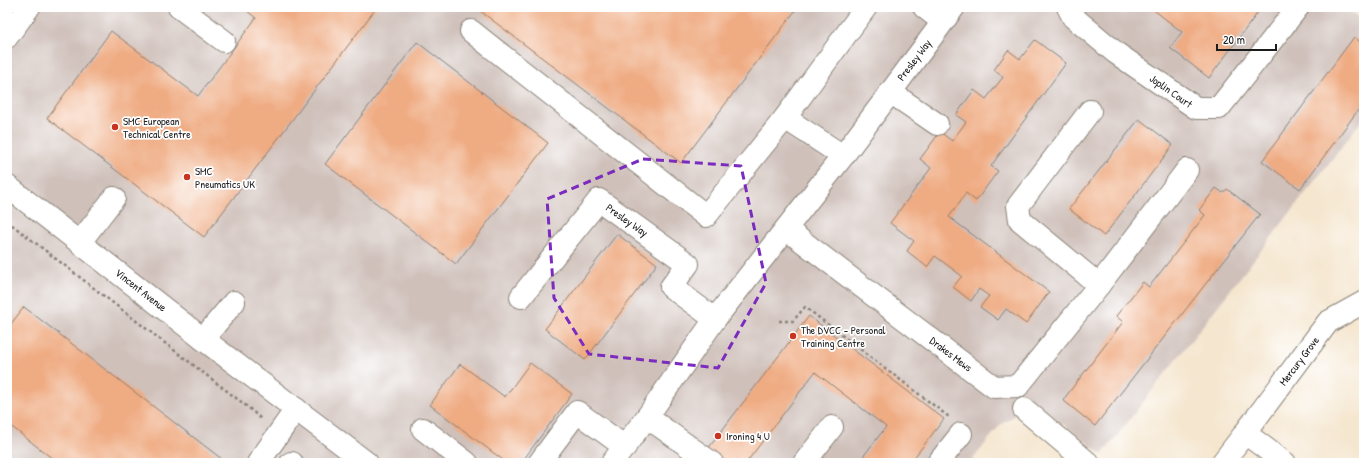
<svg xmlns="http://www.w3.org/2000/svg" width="1371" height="470" viewBox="0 0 1371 470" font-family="'Patrick Hand',sans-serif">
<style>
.industrial{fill:#cfc0ba}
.building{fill:#efab82}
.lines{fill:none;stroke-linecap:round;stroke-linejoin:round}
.minor-casing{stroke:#888176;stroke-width:24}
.path{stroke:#888176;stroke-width:2.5;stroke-dasharray:3 3;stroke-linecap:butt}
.minor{stroke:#fff;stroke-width:22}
.marked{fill:none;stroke:#7b2cbf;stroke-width:3;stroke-dasharray:8 5;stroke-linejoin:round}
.poi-dot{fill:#c8321e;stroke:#fff;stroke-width:1.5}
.labels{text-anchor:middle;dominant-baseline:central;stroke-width:3.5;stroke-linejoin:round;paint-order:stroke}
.street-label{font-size:11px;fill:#1c1c1c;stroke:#fff}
.poi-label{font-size:11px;fill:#1c1c1c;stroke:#fff;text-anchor:start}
</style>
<rect width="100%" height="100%" fill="#fff"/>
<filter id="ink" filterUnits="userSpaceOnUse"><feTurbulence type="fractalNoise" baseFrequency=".025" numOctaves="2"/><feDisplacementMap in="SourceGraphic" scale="8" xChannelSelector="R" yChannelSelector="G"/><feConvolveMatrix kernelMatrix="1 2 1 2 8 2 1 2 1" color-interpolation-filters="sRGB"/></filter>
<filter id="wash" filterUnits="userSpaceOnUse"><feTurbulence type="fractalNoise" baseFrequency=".012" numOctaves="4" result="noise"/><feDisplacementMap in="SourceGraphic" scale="16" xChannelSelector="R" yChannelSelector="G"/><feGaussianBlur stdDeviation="0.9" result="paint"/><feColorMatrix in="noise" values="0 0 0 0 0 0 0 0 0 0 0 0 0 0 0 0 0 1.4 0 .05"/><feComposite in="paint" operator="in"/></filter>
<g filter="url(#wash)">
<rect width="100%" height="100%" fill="#f5e6cf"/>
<!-- industrial -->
<path class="industrial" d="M7,7H1343L1364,21V118L1102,455L1035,402L1000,425L970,463H7Z"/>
<g id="blocks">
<!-- building -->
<g class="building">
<path d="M242,7H377L204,237L47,118L111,31L198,96L256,18Z"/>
<path d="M475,7H798L681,163Z"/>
<path d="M1150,7H1262L1209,78L1170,48L1182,32Z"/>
<path d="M1354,37L1364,45V102L1300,189L1262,161Z"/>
<path d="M1035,40L1066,63L991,166L998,171L976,201L966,193L949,217L1049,292L1026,324L1006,309L998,320L980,307L989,296L979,289L971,301L953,287L962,276L935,256L927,267L907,251L914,241L890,223L931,168L920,159L940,132L952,141L966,122L956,115L974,90L986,99L1003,77L994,70L1008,50L1020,59Z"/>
<path d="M417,42L548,143L456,264L325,164Z"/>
<path d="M1139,119L1173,145L1104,236L1069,209Z"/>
<path d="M1216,188L1223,193L1227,189L1260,214L1095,426L1063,400L1123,322L1116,316L1143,282L1149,287L1205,215L1199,210Z"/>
<path d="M617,234L657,264L585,360L545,329Z"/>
<path d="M24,307L227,463H58L7,423V329Z"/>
<path d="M809,316L944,419L910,463H858L886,427L815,372L746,463H715L704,454Z"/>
<path d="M530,363L572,394L521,463H507L430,405L460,364L505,397Z"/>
</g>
</g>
</g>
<g filter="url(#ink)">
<use href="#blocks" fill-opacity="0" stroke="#888176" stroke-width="1"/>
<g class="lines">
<!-- minor casing -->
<g class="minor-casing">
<g id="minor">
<path d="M179,7L224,41"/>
<path d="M924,7L942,21"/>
<path d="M1068,7L1073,17L1116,53L1196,108H1219L1298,7"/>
<path d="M471,31L706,216L785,118L866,7"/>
<path d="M7,37L29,7"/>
<path d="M890,92L937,124"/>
<path d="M1090,111L1018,206L1020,220L1099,285"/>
<path d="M785,118L843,156"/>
<path d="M7,186L203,339L367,463"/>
<path d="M786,229L994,387L1018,386L1099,285L1187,170"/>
<path d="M80,242L114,198"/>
<path d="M521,297L599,200L688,264L671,287L715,319"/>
<path d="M203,339L234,302"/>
<path d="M1024,409L1088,463"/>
<path d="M647,417L712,463"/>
<path d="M423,429L467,463"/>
<path d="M258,463L296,409"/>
<path d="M291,463H292"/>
<path d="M539,463L577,412L625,447"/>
<path d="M612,463L647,417L715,319L843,156L954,7"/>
<path d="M804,463L832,427"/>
<path d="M938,463L961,434"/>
<path d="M1222,463L1245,433"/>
<path d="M1285,463L1245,433L1328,322L1364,302"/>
</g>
</g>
<!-- path -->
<g class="path">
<path d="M7,221L249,408L262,420"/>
<path d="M779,321H793L805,307L949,417"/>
</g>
<!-- minor -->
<use href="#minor" class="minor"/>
</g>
</g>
<!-- marked area -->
<path class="marked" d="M643,159L741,166L766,283L718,368L589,354L554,298L547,199Z"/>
<!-- markers -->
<g class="poi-dot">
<circle cx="115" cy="127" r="4"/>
<circle cx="187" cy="177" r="4"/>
<circle cx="793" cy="336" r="4"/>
<circle cx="718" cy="436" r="4"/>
</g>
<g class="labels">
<!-- street labels -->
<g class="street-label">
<text transform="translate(914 60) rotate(-53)">Presley Way</text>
<text transform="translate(1171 91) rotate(35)">Joplin Court</text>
<text transform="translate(627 220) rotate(35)">Presley Way</text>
<text transform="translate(141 290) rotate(38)">Vincent Avenue</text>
<text transform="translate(951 354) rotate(37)">Drakes Mews</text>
<text transform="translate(1299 361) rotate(-53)">Mercury Grove</text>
</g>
<!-- poi labels -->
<g class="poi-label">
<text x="123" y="121">SMC European<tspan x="123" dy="13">Technical Centre</tspan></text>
<text x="195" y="171">SMC<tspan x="195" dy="13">Pneumatics UK</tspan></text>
<text x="801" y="330">The DVCC - Personal<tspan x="801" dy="13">Training Centre</tspan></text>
<text x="726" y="436">Ironing 4 U</text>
</g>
</g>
<!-- margin -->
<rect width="1371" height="470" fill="none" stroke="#fff" stroke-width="24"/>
<!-- scale -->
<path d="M1217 44v6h59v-6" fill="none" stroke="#1c1c1c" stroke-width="2"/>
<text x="1223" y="44" font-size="12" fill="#1c1c1c" stroke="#ffffff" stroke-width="3" paint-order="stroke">20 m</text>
</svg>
